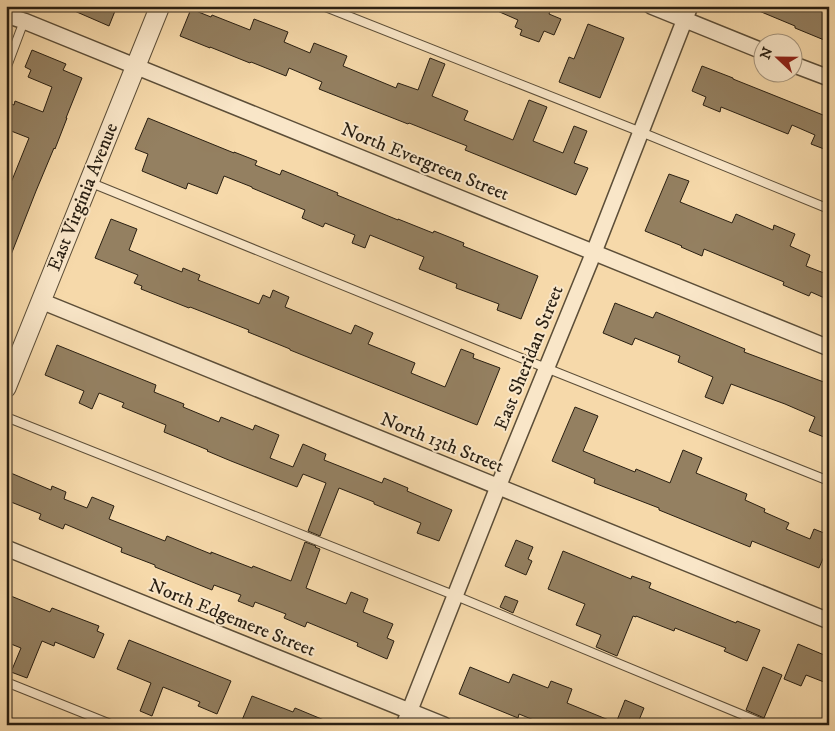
<svg xmlns="http://www.w3.org/2000/svg" width="835" height="731" viewBox="0 0 835 731" font-family="'IM FELL DW Pica',serif">
<style>
.building{fill:#948061;stroke:#291f12}
.lines{fill:none;stroke-linecap:round;stroke-linejoin:round}
.service-casing{stroke:#5c4e38;stroke-width:10}
.minor-casing{stroke:#5c4e38;stroke-width:18}
.tertiary-casing{stroke:#5c4e38;stroke-width:21}
.service{stroke:#f9e6c8;stroke-width:8}
.minor{stroke:#f9e6c8;stroke-width:15}
.tertiary{stroke:#f9e6c8;stroke-width:19}
.labels{text-anchor:middle;dominant-baseline:central;stroke-width:4;stroke-linejoin:round;paint-order:stroke}
.street-label{font-size:19px;fill:#291f12;stroke:#f9e6c8}
</style>
<rect width="100%" height="100%" fill="#f6d9aa"/>
<filter id="stains"><feTurbulence type="fractalNoise" baseFrequency=".004" numOctaves="4"/><feColorMatrix values="0 0 0 0 .2 0 0 0 0 .09 0 0 0 0 .02 0 0 0 .5 -.17"/></filter>
<radialGradient id="worn" r=".72"><stop offset=".6" stop-color="#630" stop-opacity="0"/><stop offset="1" stop-color="#630" stop-opacity=".3"/></radialGradient>
<!-- building -->
<g class="building">
<path d="M63,6H117L109,26Z"/>
<path d="M486,6H552L549,14L561,19L554,35L544,31L539,42L520,35L522,30L515,27L518,20Z"/>
<path d="M747,6H817L829,11V42L795,28V26Z"/>
<path d="M191,9L211,17L212,15L250,30L254,19L288,32L284,42L310,53L314,43L347,56L343,66L396,88L398,83L418,90L430,58L445,64L432,96L468,111L464,120L513,140L529,100L547,107L533,141L563,153L574,126L587,131L574,163L588,168L576,195L465,150L467,146L409,123L408,124L319,89L322,82L289,68L286,76L251,62L250,63L210,47V48L180,36Z"/>
<path d="M588,24L624,38L600,98L559,82L569,57L574,59Z"/>
<path d="M32,50L66,64L63,70L82,78L66,118H67L55,149L54,148L36,191L7,265L6,195L29,138L6,129V102L14,105L15,101L43,112L52,87L28,77L31,70L25,67Z"/>
<path d="M702,66L733,78V79L823,115L829,103V140H827L824,149L811,144L815,135L792,125L788,134L721,107L720,112L703,105L706,97L692,91Z"/>
<path d="M148,118L234,153V152L257,161L255,165L280,175L282,170L338,193L337,195L398,220V219L433,233L434,231L464,243L463,246L538,276L521,319L497,310L499,304L456,288L457,284L419,269L424,257L370,235L365,248L352,243L355,235L325,223L323,227L302,218L305,210L252,188V187L224,176L217,194L188,183L186,189L142,171L148,154L135,149Z"/>
<path d="M669,174L689,181L680,202L732,223L736,214L773,230L774,225L795,234L790,246L810,255L806,266L829,275V300L811,292L809,296L783,285L784,282L704,249L702,256L681,247L682,246L645,231Z"/>
<path d="M111,219L137,229L129,250L182,272L183,268L200,275L198,280L259,304L263,295L270,298L273,290L289,297L285,307L351,334L355,325L373,333L368,344L415,363L411,373L445,387L461,349L474,354L473,358L500,368L477,425L290,350V349L248,332L249,330L190,307L189,308L141,289L142,286L134,283L138,275L95,258Z"/>
<path d="M615,303L653,318L656,312L745,349L744,352L829,384V439L809,431L815,417L785,404L731,384L723,404L705,397L713,377L678,362L680,356L635,338L632,345L603,333Z"/>
<path d="M57,345L156,385L154,392L184,404L183,407L219,422L221,417L253,430L255,425L279,435L270,458L293,467L303,444L326,454L324,460L382,483L384,478L408,488L407,491L452,510L439,541L417,533L421,523L374,504V502L339,488L320,536L308,531L326,483L303,474L297,487L231,461L207,451L208,450L164,432L166,425L122,407L124,403L99,393L92,409L79,403L84,391L45,375Z"/>
<path d="M575,407L598,416L583,451L635,472L636,469L670,483L683,450L702,458L696,473L747,494L745,500L765,509L764,512L789,523L786,529L810,539L814,529L829,535V545L819,568L752,541L750,547L659,510V508L594,483L595,479L552,461Z"/>
<path d="M6,471L51,490L52,486L66,492L64,499L87,508L92,497L114,506L109,519L165,541L167,536L211,554V552L252,568L253,566L291,581L305,542L316,546L315,547L320,549L306,588L346,604L351,592L368,599L363,612L393,624L387,638L394,641L387,659L357,646L358,643L307,622L305,627L284,618L286,614L255,602L253,607L238,601L241,595L214,585L212,590L155,567V565L121,552L122,548L65,524L63,529L39,519L41,514L6,500Z"/>
<path d="M516,540L533,547L528,559L532,561L526,575L505,566Z"/>
<path d="M563,551L631,579L632,576L651,583L649,588L736,623L737,621L760,630L747,661L724,651L726,648L675,628L674,631L636,616V617L633,616L617,656L596,647L601,635L576,625L585,604L548,589Z"/>
<path d="M6,594L50,612L52,608L99,626L97,631L104,634L94,658L55,642L54,646L42,641L27,678L11,672L21,648L6,642Z"/>
<path d="M505,596L518,601L513,613L500,607Z"/>
<path d="M129,640L231,681L217,714L198,706L200,702L163,687L152,716L140,711L151,683L117,669Z"/>
<path d="M798,644L829,657V684L806,675L801,686L784,679Z"/>
<path d="M470,667L509,683L513,674L548,688L551,681L572,689L567,703L616,723L625,700L644,708L637,725H546L519,714L518,718L459,694Z"/>
<path d="M763,667L782,675L764,718L746,710Z"/>
<path d="M252,696L293,712L295,708L336,725H240Z"/>
</g>
<g class="lines">
<!-- service casing -->
<g class="service-casing">
<g id="service">
<path d="M323,6L641,132L829,209"/>
<path d="M6,69L24,21"/>
<path d="M89,182L526,360L829,481"/>
<path d="M6,417L456,596L767,725"/>
<path d="M6,682L113,725"/>
</g>
</g>
<!-- minor casing -->
<g class="minor-casing">
<g id="minor">
<path d="M651,6L762,51"/>
<path d="M6,15L24,21L829,348"/>
<path d="M792,64L829,78"/>
<path d="M41,301L829,621"/>
<path d="M6,548L444,725"/>
<path d="M404,725L498,487L594,252L690,6"/>
</g>
</g>
<!-- tertiary casing -->
<g class="tertiary-casing">
<path id="tertiary" d="M6,388L160,6"/>
</g>
<!-- service -->
<use href="#service" class="service"/>
<!-- minor -->
<use href="#minor" class="minor"/>
<!-- tertiary -->
<use href="#tertiary" class="tertiary"/>
</g>
<g class="labels">
<!-- street labels -->
<g class="street-label">
<text transform="translate(425 162) rotate(22)">North Evergreen Street</text>
<text transform="translate(83 197) rotate(-68)">East Virginia Avenue</text>
<text transform="translate(529 358) rotate(-68)">East Sheridan Street</text>
<text transform="translate(442 443) rotate(22)">North 13th Street</text>
<text transform="translate(232 618) rotate(22)">North Edgemere Street</text>
</g>
</g>
<!-- margin -->
<rect width="835" height="731" fill="none" stroke="#f6d9aa" stroke-width="25"/>
<rect x="8" y="8" width="820" height="716" fill="none" stroke="#291f12" stroke-width="2.5"/>
<rect x="12" y="12" width="810" height="706" fill="none" stroke="#291f12"/>
<!-- north arrow -->
<g transform="translate(778 58) rotate(292)"><circle r="24" fill="#f9e6c8" stroke="#a6967f"/>
<path d="M0-4L9 19L0 12L-9 19Z" fill="#8f2418"/>
<text y="-8" font-size="14" font-weight="bold" text-anchor="middle" fill="#291f12">N</text>
</g>
<rect width="100%" height="100%" filter="url(#stains)"/>
<rect width="100%" height="100%" fill="url(#worn)"/>
</svg>
